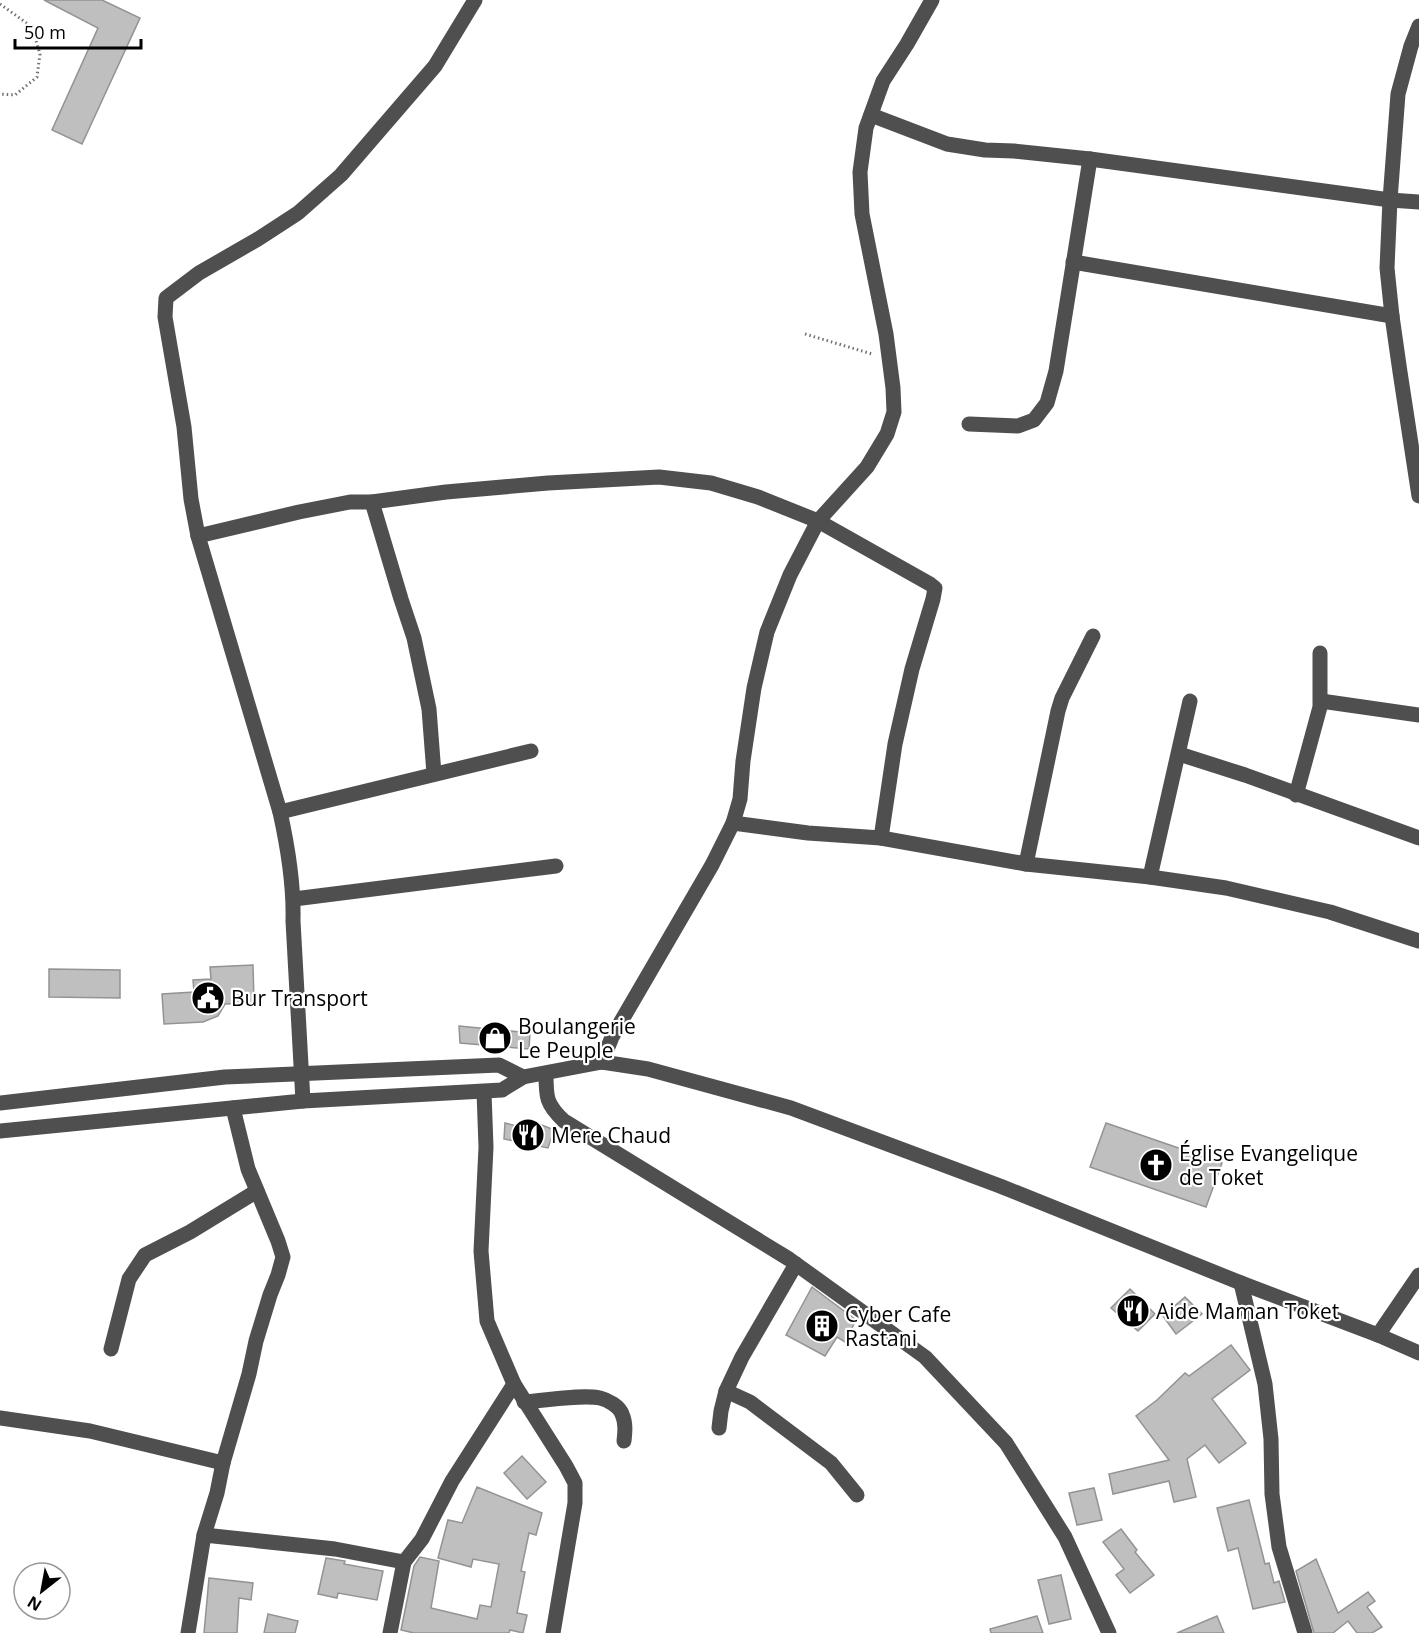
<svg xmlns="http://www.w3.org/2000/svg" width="1419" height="1633" viewBox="0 0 1419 1633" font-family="'Open Sans',sans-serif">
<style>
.building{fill:#bfbfbf;stroke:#939393;stroke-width:1.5}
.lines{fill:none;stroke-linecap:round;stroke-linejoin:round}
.path{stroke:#717171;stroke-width:3;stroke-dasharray:1.5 3;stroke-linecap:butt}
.minor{stroke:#4f4f4f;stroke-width:15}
.labels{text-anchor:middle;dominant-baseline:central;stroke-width:4.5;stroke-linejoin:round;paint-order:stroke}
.poi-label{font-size:21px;fill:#000;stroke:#fff;text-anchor:start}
</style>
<rect width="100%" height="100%" fill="#fff"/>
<!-- building -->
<g class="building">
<path d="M44,0H102L140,18L82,144L52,130L98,28Z"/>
<path d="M253,965L254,1003L225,1004L218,1016L203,1022L164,1024L162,994L194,992L193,980L211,979L210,967Z"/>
<path d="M49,969L120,970V998L49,997Z"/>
<path d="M459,1026L530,1033L529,1049L460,1043Z"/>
<path d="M505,1123L535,1131L537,1123L554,1130L548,1148L504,1139Z"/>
<path d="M1106,1123L1222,1163L1206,1207L1090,1167Z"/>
<path d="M812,1287L856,1320L845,1342L837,1337L825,1356L786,1335Z"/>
<path d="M1130,1289L1155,1314L1138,1331L1111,1308Z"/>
<path d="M1185,1297L1202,1314L1176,1334L1163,1316Z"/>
<path d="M1231,1345L1250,1370L1212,1399L1246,1443L1219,1463L1205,1445L1187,1459L1196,1497L1174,1502L1169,1481L1113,1494L1109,1474L1169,1460L1136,1416L1157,1400L1185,1373L1189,1376Z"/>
<path d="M522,1456L546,1482L527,1499L504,1473Z"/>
<path d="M477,1487L542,1513L536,1535L529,1533L521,1571L525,1572L517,1613L527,1615L523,1633L510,1630L509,1633H414L401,1630L414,1566L420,1557L439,1561L431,1608L477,1619L480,1605L491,1607L499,1564L473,1559L471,1567L438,1558L448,1520L462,1523Z"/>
<path d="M1094,1488L1102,1520L1077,1525L1069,1493Z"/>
<path d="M1249,1500L1265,1564L1269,1563L1274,1583L1279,1581L1285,1602L1253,1609L1238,1548L1228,1551L1217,1508Z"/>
<path d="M1121,1529L1137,1550L1135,1552L1154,1575L1130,1593L1116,1575L1124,1569L1103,1542Z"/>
<path d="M326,1558L345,1561L344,1564L383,1571L377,1600L338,1593L337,1598L318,1594Z"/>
<path d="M1316,1559L1338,1613L1368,1592L1375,1601L1367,1607L1382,1627L1372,1633H1357L1348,1621L1333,1633H1314L1296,1571Z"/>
<path d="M1061,1575L1071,1619L1049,1624L1038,1580Z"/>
<path d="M209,1578L253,1583L251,1600L239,1598L237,1633H204Z"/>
<path d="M268,1614L298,1621L295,1633H264Z"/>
<path d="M1037,1616L1043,1633H991L990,1629Z"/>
<path d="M1217,1616L1224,1633H1177Z"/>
</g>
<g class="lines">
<!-- path -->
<g class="path">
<path d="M0,4L32,27L40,54L37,77L15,95L0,94"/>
<path d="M805,334L872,354"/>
</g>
<!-- minor -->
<g class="minor">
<path d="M1419,26L1411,46L1398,94L1390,200L1387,268L1392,316L1400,372L1419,496"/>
<path d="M871,115L947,144L985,150L1014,151L1090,159L1390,200L1419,202"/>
<path d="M1073,262L1392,316"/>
<path d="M969,424L1018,426L1034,420L1047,403L1056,371L1090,159"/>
<path d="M372,502L401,599L414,638L429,709L434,774"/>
<path d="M198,536L299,512L350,502H372L446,492L548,483L659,477L711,483L758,497L818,521L930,584L935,588L933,599L912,669L895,744L881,838"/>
<path d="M1321,701L1419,715"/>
<path d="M1179,754L1245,775L1419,838"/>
<path d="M1296,795L1320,707V653"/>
<path d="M280,812L531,751"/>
<path d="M733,823L808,833L881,838L1026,864L1150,877L1226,888L1330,912L1419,941"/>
<path d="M1026,864L1058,711L1062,698L1093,636"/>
<path d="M1150,877L1190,701"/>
<path d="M294,899L556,866"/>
<path d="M602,1062L612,1037L712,865L733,823L740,799L743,761L754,688L767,632L790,575L818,521L867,467L887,434L894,412L893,388L886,334L862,214L860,172L866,128L883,81L907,44L932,0"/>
<path d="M546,1074C546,1097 546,1104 564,1121L789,1259L925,1357L1006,1443L1065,1537L1109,1633"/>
<path d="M484,1092L486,1147L481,1251L487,1321L514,1384L566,1466L575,1483V1503L553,1633"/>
<path d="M303,1101L293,921C294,884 288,848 280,812L198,536L191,499L184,427L165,317L166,298L199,273L258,239L298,213L341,175L435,66L475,0"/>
<path d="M0,1103L225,1077L499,1065L523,1077"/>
<path d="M0,1131L303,1101L502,1090L523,1077L602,1062L648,1069L791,1108L1000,1186L1241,1283L1378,1335L1419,1353"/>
<path d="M1241,1283L1265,1384L1271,1439L1272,1494L1279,1547L1305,1633"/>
<path d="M1378,1335L1419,1275"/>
<path d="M111,1349L129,1279L145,1255L190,1232L257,1191"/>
<path d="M726,1391L750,1402L831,1463L857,1495"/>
<path d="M524,1402C544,1401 581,1394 600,1398C608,1400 619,1406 622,1414C626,1423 625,1432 624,1441"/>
<path d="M0,1418L90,1431L223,1463"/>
<path d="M719,1428L721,1411L726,1391L742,1357L796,1264"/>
<path d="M204,1535L335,1549L404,1562"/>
<path d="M188,1633L204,1535L217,1493L223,1463L249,1374L256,1341L270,1295L278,1275L283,1257L278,1241L248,1169L233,1108"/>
<path d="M390,1633L404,1562L422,1539L452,1481L514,1384"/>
</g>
</g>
<!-- icons -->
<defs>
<g id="civic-disc" transform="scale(1.725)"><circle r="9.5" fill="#000" stroke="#fff"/><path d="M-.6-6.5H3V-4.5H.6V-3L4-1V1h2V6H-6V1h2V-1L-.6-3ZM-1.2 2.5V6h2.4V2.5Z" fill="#fff"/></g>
<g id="shop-disc" transform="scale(1.725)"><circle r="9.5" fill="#000" stroke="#fff"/><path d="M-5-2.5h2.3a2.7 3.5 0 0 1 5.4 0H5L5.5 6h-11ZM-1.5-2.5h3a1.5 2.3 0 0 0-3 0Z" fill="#fff"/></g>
<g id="restaurant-disc" transform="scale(1.725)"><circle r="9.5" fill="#000" stroke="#fff"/><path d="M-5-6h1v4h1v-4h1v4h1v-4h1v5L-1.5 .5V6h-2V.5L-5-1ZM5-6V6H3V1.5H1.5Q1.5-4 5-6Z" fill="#fff"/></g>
<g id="church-disc" transform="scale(1.725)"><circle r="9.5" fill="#000" stroke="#fff"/><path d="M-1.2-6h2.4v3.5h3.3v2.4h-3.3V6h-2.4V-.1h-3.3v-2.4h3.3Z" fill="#fff"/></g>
<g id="building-disc" transform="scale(1.725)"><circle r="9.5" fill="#000" stroke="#fff"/><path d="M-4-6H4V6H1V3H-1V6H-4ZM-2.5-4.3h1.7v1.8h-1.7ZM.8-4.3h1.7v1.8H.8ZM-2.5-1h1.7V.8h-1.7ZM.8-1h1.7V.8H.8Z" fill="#fff"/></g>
</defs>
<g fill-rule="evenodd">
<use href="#civic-disc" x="208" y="998"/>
<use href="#shop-disc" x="495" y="1038"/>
<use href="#restaurant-disc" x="528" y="1135"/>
<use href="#church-disc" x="1156" y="1165"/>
<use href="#restaurant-disc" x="1133" y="1311"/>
<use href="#building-disc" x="822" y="1326"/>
</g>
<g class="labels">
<!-- poi labels -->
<g class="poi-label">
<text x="231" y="998">Bur Transport</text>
<text x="518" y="1026">Boulangerie<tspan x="518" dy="24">Le Peuple</tspan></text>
<text x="551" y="1135">Mere Chaud</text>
<text x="1179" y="1153">Église Evangelique<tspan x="1179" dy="24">de Toket</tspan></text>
<text x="1156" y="1311">Aide Maman Toket</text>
<text x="845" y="1314">Cyber Cafe<tspan x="845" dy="24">Rastani</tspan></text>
</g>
</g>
<!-- north arrow -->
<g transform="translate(42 1591) rotate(211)"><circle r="28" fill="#ffffff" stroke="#999999" stroke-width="1.5"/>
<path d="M0-4.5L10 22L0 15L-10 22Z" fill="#000000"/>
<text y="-9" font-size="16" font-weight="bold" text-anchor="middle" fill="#000000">N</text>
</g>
<!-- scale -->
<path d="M15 39v9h126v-9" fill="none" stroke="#000000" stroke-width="3"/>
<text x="24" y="39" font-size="18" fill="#000000" stroke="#ffffff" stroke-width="4.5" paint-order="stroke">50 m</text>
</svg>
